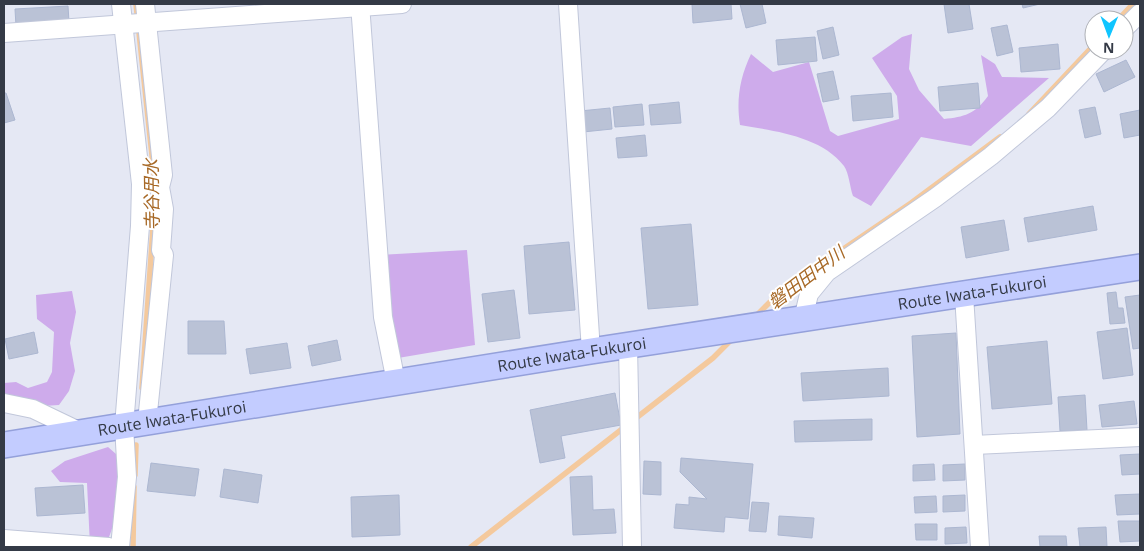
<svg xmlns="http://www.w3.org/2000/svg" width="1144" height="551" viewBox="0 0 1144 551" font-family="'Open Sans','Noto Sans JP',sans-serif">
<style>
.green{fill:#ceabeb}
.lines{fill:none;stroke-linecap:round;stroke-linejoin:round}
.stream{stroke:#f4c99d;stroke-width:5.5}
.building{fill:#bac2d6;stroke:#acb7d1}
.street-casing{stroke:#c1c7da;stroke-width:20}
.secondary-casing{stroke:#94a0da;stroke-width:28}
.street{stroke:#fff;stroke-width:18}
.secondary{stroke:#c3ccff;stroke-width:25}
.labels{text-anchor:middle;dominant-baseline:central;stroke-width:4;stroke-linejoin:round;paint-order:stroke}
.street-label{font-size:16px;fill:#343a46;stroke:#fff}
.water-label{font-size:18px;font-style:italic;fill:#a76825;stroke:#fff}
</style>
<rect width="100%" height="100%" fill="#e5e8f4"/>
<!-- green -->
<g class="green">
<path d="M912,34L909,69L919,90L944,119C964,117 975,114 988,96L981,55L995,64L1002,77L1049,78L971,146L921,137L871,206L853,196C850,188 849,173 844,166C821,136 774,131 740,125C736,100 740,77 751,54L773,72L809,62L830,131L838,136L899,119L897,96L872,58L902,37Z"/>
<path d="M467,250L475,345L392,359L379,255Z"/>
<path d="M72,291L76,312L70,343L75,371L69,391L59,405L43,406L4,397V383L16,382L28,388L47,382L52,372L54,332L37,319L36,295Z"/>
<path d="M108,447L116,454C122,482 120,510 109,537L90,546L87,483L60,482L51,471L65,461Z"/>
</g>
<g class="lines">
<!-- stream -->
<g class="stream">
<path d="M136,4L155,184"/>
<path d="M1118,20L1133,4"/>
<path d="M1029,114L1094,45"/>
<path d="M754,318L780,292L911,203L1000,137"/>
<path d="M142,388L155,198"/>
<path d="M135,475L136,445"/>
<path d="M133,547L134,487"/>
<path d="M471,547L713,358L733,338"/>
</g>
</g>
<!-- building -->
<g class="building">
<path d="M692,4H731L732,19L693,23Z"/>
<path d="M740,4H762L766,23L746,28Z"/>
<path d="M944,4H969L973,29L948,33Z"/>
<path d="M1022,4H1040L1023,8Z"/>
<path d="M68,6L69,22L16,26L15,9Z"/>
<path d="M1007,25L1013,52L997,56L991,28Z"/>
<path d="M833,27L839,55L823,59L817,31Z"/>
<path d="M815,37L817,61L778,65L776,40Z"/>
<path d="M1058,44L1060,69L1021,72L1019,48Z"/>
<path d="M1126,60L1135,77L1104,92L1096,74Z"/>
<path d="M833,71L839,99L823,102L817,74Z"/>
<path d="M978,83L980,108L940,111L938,87Z"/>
<path d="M4,93H6L15,120L4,123Z"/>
<path d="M891,93L893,117L853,121L851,96Z"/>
<path d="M679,102L681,123L651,125L649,105Z"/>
<path d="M642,104L644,125L615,127L613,107Z"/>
<path d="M1095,107L1101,134L1085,138L1079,110Z"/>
<path d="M610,108L612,129L583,132L580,111Z"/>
<path d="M1140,110V135L1124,138L1120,114Z"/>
<path d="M645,135L647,156L618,158L616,138Z"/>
<path d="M1093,206L1097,230L1028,242L1024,218Z"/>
<path d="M1004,220L1009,250L966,258L961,227Z"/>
<path d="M691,224L698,305L648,309L641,228Z"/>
<path d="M569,242L575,310L529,314L524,246Z"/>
<path d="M514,290L520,338L488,342L482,294Z"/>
<path d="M1116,292L1118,308H1123L1125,323L1110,324L1107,293Z"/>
<path d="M1140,295V348L1133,349L1125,297Z"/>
<path d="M188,321H224L226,354H188Z"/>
<path d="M1127,328L1133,375L1103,379L1097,332Z"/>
<path d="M34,332L38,353L9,359L5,339Z"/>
<path d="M956,333L960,434L917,437L912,336Z"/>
<path d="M337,340L341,360L312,366L308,346Z"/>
<path d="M1047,341L1052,404L992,409L987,347Z"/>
<path d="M287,343L291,368L250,374L246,349Z"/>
<path d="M888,368L889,396L803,401L801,373Z"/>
<path d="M615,393L621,425L561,436L565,458L540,463L530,410Z"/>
<path d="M1085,395L1087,430L1060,431L1058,397Z"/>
<path d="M1134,401L1137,424L1102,427L1099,405Z"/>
<path d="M872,419V440L795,442L794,421Z"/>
<path d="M1140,454V474L1122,475L1120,455Z"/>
<path d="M681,458L753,464L748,519L725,517L724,532L674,528L676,504L689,505V497L707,499L680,472Z"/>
<path d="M644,461L661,462V495L643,494Z"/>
<path d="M151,463L199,469L195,496L147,491Z"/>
<path d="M934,464L935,480L913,481V465Z"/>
<path d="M965,464V480L943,481V465Z"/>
<path d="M224,469L262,475L258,503L220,497Z"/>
<path d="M592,476L593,510L614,509L616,533L573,535L570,477Z"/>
<path d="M83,485L85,513L37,516L35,488Z"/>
<path d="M1140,494V514L1117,515L1115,495Z"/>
<path d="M399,495L400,535L352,537L351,497Z"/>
<path d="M965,495V511L943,512V496Z"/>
<path d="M936,496L937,512L915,513L914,497Z"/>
<path d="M752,502L769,503L766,532L749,531Z"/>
<path d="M779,516L814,518L812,538L778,535Z"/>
<path d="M1118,521H1140V541L1120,542Z"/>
<path d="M915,524H937V540H916Z"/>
<path d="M966,527L967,543L945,544V528Z"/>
<path d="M1106,527L1107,547H1080L1078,528Z"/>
<path d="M1039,536H1066L1067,547H1040Z"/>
</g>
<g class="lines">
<!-- street casing -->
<g class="street-casing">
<g id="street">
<path d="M145,4L163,175L160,187L164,209L161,250L164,255L147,422"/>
<path d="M360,4L383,317L396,382"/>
<path d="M568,4L591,351"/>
<path d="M1124,29L1140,13"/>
<path d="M4,33L402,4"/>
<path d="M964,295L980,547"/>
<path d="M803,319L809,294L827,272L935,198L991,156L1048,108L1104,50"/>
<path d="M628,345L632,547"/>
<path d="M4,403L33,409L81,432"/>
<path d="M974,445L1140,437"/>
<path d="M4,539L109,547"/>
<path d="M120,547L127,477L124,426L140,226L141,184L121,4"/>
</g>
</g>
<!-- secondary casing -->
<g class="secondary-casing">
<g id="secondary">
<path id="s1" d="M4,445L591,351L1140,267"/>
</g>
</g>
<!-- street -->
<use href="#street" class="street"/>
<!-- secondary -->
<use href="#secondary" class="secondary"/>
</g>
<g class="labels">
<!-- street labels -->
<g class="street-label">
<text stroke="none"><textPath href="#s1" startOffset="980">Route Iwata-Fukuroi</textPath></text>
<text stroke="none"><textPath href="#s1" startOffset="575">Route Iwata-Fukuroi</textPath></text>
<text stroke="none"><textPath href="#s1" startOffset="170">Route Iwata-Fukuroi</textPath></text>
</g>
<!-- water labels -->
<g class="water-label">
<text transform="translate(151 195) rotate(-91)">寺谷用水</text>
<text transform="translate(806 277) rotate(-37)">磐田田中川</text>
</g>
</g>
<!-- border -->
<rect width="1144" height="551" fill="none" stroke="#343a46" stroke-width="10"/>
<!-- north arrow -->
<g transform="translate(1109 35) rotate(181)"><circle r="24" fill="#ffffff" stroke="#aeb0b5"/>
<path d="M0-4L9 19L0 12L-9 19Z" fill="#10c5ff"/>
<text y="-8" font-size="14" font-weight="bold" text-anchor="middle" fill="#343a46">N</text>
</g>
</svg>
